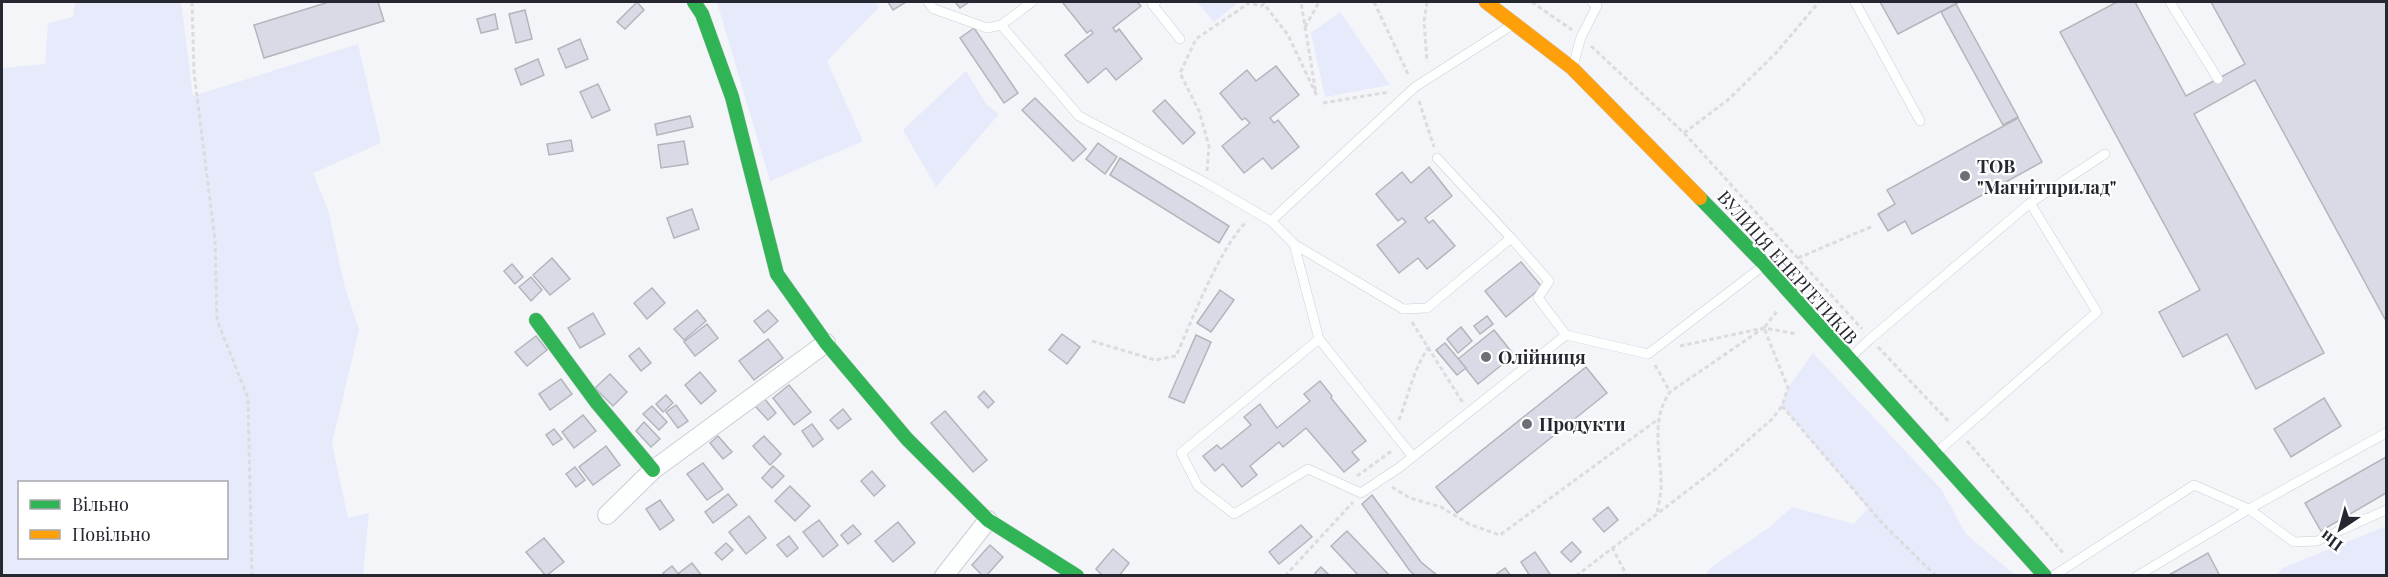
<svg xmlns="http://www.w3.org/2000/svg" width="2388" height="577" viewBox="0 0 2388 577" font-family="'Playfair Display',serif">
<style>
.green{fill:#e6eafb;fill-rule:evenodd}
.building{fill:#d8dbe6;stroke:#b4b5bb;stroke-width:1.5}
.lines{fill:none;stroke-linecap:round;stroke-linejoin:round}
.lane-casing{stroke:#cdced5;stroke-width:10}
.street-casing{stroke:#cdced5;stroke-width:20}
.fast-casing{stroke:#cdced5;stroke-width:15}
.slow-casing{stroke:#cdced5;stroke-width:15}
.path{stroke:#dcdcde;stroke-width:3;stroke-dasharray:4.5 3;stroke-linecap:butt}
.lane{stroke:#fdfefe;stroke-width:9}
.street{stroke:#fdfefe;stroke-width:18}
.fast{stroke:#30b455;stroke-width:14}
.slow{stroke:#ff9f0a;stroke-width:14}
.poi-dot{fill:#6d6f77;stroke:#fff;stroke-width:2}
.labels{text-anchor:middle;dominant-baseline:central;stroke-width:4.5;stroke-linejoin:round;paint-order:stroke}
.poi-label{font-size:18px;font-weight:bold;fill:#252731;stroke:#fff;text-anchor:start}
.street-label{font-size:18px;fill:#252731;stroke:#fff}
</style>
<rect width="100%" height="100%" fill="#f4f5f9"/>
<!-- green -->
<g class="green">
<path d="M75,2H181L193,96L358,44L381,143L313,173L328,210L345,288L359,330L332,443L348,518L369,513L363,575H2V68L45,64L48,23L73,17ZM226,482V558H20V482Z"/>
<path d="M717,2H875L879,7L827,61L863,141L770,181Z"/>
<path d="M1197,2H1239L1214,22Z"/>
<path d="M1340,12L1390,85L1325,97L1311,33Z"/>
<path d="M966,71L986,104L999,114L936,187L903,130Z"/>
<path d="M1813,353L1941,489L1966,534L2015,575H1706L1709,569L1771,526L1792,507L1854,524L1868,508L1782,406L1788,388Z"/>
<path d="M2386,526V575H2276L2283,568Z"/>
</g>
<!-- building -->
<g class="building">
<path d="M329,2H378L384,21L264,58L254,25Z"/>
<path d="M637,2L644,10L625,29L617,22Z"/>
<path d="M888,2H906L893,10Z"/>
<path d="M955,2H969L960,8Z"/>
<path d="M1065,2H1137L1141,6L1113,28L1116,32L1119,29L1142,59L1116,80L1106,68L1088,83L1065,55L1093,33L1091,30L1087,33L1063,3Z"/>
<path d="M1880,2H1959L1898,34Z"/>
<path d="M2117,2H2135L2186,96L2245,64L2211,2H2386V321L2255,80L2194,114L2324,353L2256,389L2227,334L2183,357L2159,312L2200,290L2060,32Z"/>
<path d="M1956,4L2018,117L2003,125L1941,12Z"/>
<path d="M525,10L532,39L516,43L509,14Z"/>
<path d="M495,14L498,29L481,33L477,19Z"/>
<path d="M974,28L1018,93L1004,103L960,38Z"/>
<path d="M580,39L588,59L566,68L558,49Z"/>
<path d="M538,59L544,75L521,85L515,69Z"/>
<path d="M1276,66L1299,95L1270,118L1274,123L1278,120L1299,147L1272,169L1263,158L1244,173L1222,146L1250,123L1245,118L1242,120L1220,93L1247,70L1256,81Z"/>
<path d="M598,84L610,110L592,118L580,92Z"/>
<path d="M1035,98L1086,149L1073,161L1022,110Z"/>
<path d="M1165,100L1195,133L1183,144L1153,111Z"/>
<path d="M690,116L693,127L657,135L655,124Z"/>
<path d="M2018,118L2042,162L1912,234L1905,221L1888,231L1878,214L1895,204L1887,190Z"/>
<path d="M571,140L573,151L549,155L547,144Z"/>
<path d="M684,141L688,164L661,168L658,145Z"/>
<path d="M1098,143L1117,157L1105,174L1086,159Z"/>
<path d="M1120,158L1229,226L1219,243L1110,175Z"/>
<path d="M1429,167L1452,196L1425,218L1429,223L1433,220L1455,246L1427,269L1418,258L1399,273L1377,245L1406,222L1402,218L1398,221L1376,194L1402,172L1411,183Z"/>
<path d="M692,209L699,229L674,238L667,218Z"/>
<path d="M552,258L570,279L550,295L533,275Z"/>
<path d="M1521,262L1542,287L1506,317L1485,291Z"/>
<path d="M512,264L523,277L515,284L504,271Z"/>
<path d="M531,277L542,290L531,301L519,287Z"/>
<path d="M652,288L665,303L647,319L634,303Z"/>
<path d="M1220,290L1234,300L1211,332L1197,323Z"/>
<path d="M697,310L706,321L684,340L674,329Z"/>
<path d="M768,310L778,321L764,333L754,321Z"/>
<path d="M593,313L605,334L580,348L568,328Z"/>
<path d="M1487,316L1493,324L1480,334L1474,326Z"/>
<path d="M707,324L718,338L695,356L684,342Z"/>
<path d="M1461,327L1472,341L1458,353L1447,339Z"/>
<path d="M1494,330L1514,355L1478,384L1458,359Z"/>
<path d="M1062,334L1080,347L1067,364L1049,350Z"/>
<path d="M1196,335L1211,342L1184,403L1169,397Z"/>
<path d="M536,336L547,350L527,366L515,352Z"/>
<path d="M768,339L783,358L754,380L739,361Z"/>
<path d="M1445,343L1466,368L1457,375L1436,350Z"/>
<path d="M639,348L651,363L641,371L629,356Z"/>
<path d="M1586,367L1607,393L1457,513L1436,487Z"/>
<path d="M700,372L716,391L701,404L685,385Z"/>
<path d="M610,374L627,392L613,406L595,388Z"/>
<path d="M561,379L572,394L550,410L539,394Z"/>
<path d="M1320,381L1332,396L1331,398L1366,441L1352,452L1359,460L1344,472L1306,428L1283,447L1279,442L1250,466L1257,475L1242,487L1223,464L1215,471L1203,456L1217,445L1221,449L1251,425L1244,417L1260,404L1277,428L1310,401L1304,394Z"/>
<path d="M789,385L811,412L794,425L773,398Z"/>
<path d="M984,391L994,402L988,408L978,397Z"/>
<path d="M666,395L673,403L663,412L656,404Z"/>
<path d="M764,398L776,413L768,420L755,406Z"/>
<path d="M2324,398L2341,426L2291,457L2274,429Z"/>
<path d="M676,405L688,421L678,428L666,412Z"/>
<path d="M652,406L667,422L659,430L643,414Z"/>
<path d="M843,409L851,419L838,429L830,420Z"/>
<path d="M945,411L987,460L973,472L931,423Z"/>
<path d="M583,415L596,431L574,448L562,432Z"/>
<path d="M644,422L660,439L651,447L636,431Z"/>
<path d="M812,424L823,439L813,447L802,431Z"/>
<path d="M554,429L562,439L553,445L546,435Z"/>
<path d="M718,436L732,452L723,459L710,443Z"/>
<path d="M764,436L781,454L770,465L753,446Z"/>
<path d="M606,446L620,465L593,485L579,467Z"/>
<path d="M2386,457V493L2321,531L2305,503Z"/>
<path d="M703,463L723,489L707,500L687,474Z"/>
<path d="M773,466L784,476L772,488L762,478Z"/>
<path d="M575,467L585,480L576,487L566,474Z"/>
<path d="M872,471L885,486L874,496L861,481Z"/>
<path d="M790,486L810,506L795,521L775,501Z"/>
<path d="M728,494L737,505L713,523L705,512Z"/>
<path d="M1372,495L1421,562L1438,576H1416L1410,571L1362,504Z"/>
<path d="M660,500L674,520L660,530L646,509Z"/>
<path d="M1608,507L1618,520L1604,532L1593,519Z"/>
<path d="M749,516L766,538L746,554L729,532Z"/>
<path d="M819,520L838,545L823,557L803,532Z"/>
<path d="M898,522L915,543L893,562L875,541Z"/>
<path d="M853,525L861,534L848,544L841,535Z"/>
<path d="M1301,525L1312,537L1279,564L1269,552Z"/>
<path d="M1347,531L1390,576H1359L1331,546Z"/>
<path d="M789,536L798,548L787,557L777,545Z"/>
<path d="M544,538L564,562L546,576L526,552Z"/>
<path d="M1572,542L1581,552L1571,562L1561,552Z"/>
<path d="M726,543L733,550L722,560L715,553Z"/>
<path d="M990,545L1003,557L986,576H983L972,565Z"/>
<path d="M1113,549L1129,563L1119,576H1103L1096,569Z"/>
<path d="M1535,552L1550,574L1547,576H1530L1521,562Z"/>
<path d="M2208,553L2220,576H2167Z"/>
<path d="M692,563L702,576H681L679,573Z"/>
<path d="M672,566L680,576H666L663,573Z"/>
<path d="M1321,567L1330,576H1317L1315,573Z"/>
<path d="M1505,568L1511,576H1494Z"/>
</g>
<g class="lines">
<!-- lane casing -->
<g class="lane-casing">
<g id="lane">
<path d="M928,2L934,9L987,28L1001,25"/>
<path d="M1032,2L1001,25L1079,116L1206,183L1271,221L1294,244L1319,339L1181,453L1198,486L1234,514L1308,469L1361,493L1400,467L1566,335L1648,354L1763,266"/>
<path d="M1156,2L1152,4L1180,39"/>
<path d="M1855,2L1920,121"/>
<path d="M2170,2L2218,79"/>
<path d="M1573,66L1581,37L1597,6L1592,2"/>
<path d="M1271,221L1415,87L1512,25"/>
<path d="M1511,238L1549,281L1538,298L1566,335"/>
<path d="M1294,244L1403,309L1427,308L1511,238L1437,158"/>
<path d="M1319,339L1413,457"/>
<path d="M1850,358L1870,339L2030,203"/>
<path d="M1937,452L2097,312L2030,203L2105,154"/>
<path d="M2053,576L2194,485L2249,509L2386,433"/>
<path d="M2137,576L2249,509L2294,542L2317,541L2386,510"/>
</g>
</g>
<!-- street casing -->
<g class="street-casing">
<g id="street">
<path d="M607,515L653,470L826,343"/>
<path d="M944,576L988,520"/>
</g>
</g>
<!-- fast casing -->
<g class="fast-casing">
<g id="fast">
<path d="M694,2L702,14L732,97L777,274L826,343L907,439L988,520L1077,576"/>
<path d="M1700,198L1765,265L2045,576"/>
<path d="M536,320L597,403L653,470"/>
</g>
</g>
<!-- slow casing -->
<g class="slow-casing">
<path id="slow" d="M1486,2L1572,68L1700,198"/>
</g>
<!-- path -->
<g class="path">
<path d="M192,2L194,72L215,240L217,320L248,398L252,576"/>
<path d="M1374,2L1409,76"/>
<path d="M1427,2L1424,21L1427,62"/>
<path d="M1532,2L1572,30"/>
<path d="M1305,27L1319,2"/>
<path d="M1591,46L1684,133L1862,329"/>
<path d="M1419,101L1434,147"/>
<path d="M1323,103L1389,92"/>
<path d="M1684,133L1729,99L1776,53L1819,2"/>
<path d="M1207,171L1209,146L1199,111L1180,73L1196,39L1249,3L1261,6L1264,4L1288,35L1316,94L1301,2"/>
<path d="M1798,258L1873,226"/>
<path d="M1412,322L1463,403"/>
<path d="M1092,341L1155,360L1176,356C1193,318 1219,249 1247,221"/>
<path d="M1680,346L1764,328L1797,334"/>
<path d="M1878,347L1950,423"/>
<path d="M1655,365L1670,392"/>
<path d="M1782,406L1883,524L1936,576"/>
<path d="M1399,420C1409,394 1413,369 1429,347"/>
<path d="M1967,441L2064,554"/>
<path d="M1357,476L1393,450"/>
<path d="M1392,487L1410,498L1441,507L1469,524L1500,535L1657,420"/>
<path d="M1657,512C1659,505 1660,497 1661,489C1662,455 1649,422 1670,392L1762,329"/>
<path d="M1612,547L1627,576"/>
<path d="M1285,576L1353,502"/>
<path d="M1576,576L1717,468L1772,419L1782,406L1788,388L1764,328L1777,311"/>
</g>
<!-- lane -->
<use href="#lane" class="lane"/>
<!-- street -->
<use href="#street" class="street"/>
<!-- fast -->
<use href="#fast" class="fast"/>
<!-- slow -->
<use href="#slow" class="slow"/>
</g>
<!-- markers -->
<g class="poi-dot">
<circle cx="1965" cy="176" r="6"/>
<circle cx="1486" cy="357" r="6"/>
<circle cx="1527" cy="424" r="6"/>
</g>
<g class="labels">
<!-- poi labels -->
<g class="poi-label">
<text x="1977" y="166">ТОВ<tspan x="1977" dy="21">"Магнітприлад"</tspan></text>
<text x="1498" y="357">Олійниця</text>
<text x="1539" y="424">Продукти</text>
</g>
<!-- street labels -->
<g class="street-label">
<text transform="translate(1788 267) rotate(48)">ВУЛИЦЯ ЕНЕРГЕТИКІВ</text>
</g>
</g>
<!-- border -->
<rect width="2388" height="577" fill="none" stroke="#252731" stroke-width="6"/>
<!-- legend -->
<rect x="18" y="481" width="210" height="78" fill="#ffffff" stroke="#a8a9ad" stroke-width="1.5"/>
<rect x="30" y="500" width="30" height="9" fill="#30b455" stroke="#a8a9ad" stroke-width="1.5"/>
<text x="72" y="511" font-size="18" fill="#252731">Вільно</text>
<rect x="30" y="530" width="30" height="9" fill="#ff9f0a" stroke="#a8a9ad" stroke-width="1.5"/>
<text x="72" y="541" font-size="18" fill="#252731">Повільно</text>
<!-- north arrow -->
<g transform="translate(2340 529) rotate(216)" stroke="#ffffff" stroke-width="4.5" paint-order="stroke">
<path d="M0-4.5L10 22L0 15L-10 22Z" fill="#252731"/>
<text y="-9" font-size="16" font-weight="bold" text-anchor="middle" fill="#252731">Пн</text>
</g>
</svg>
